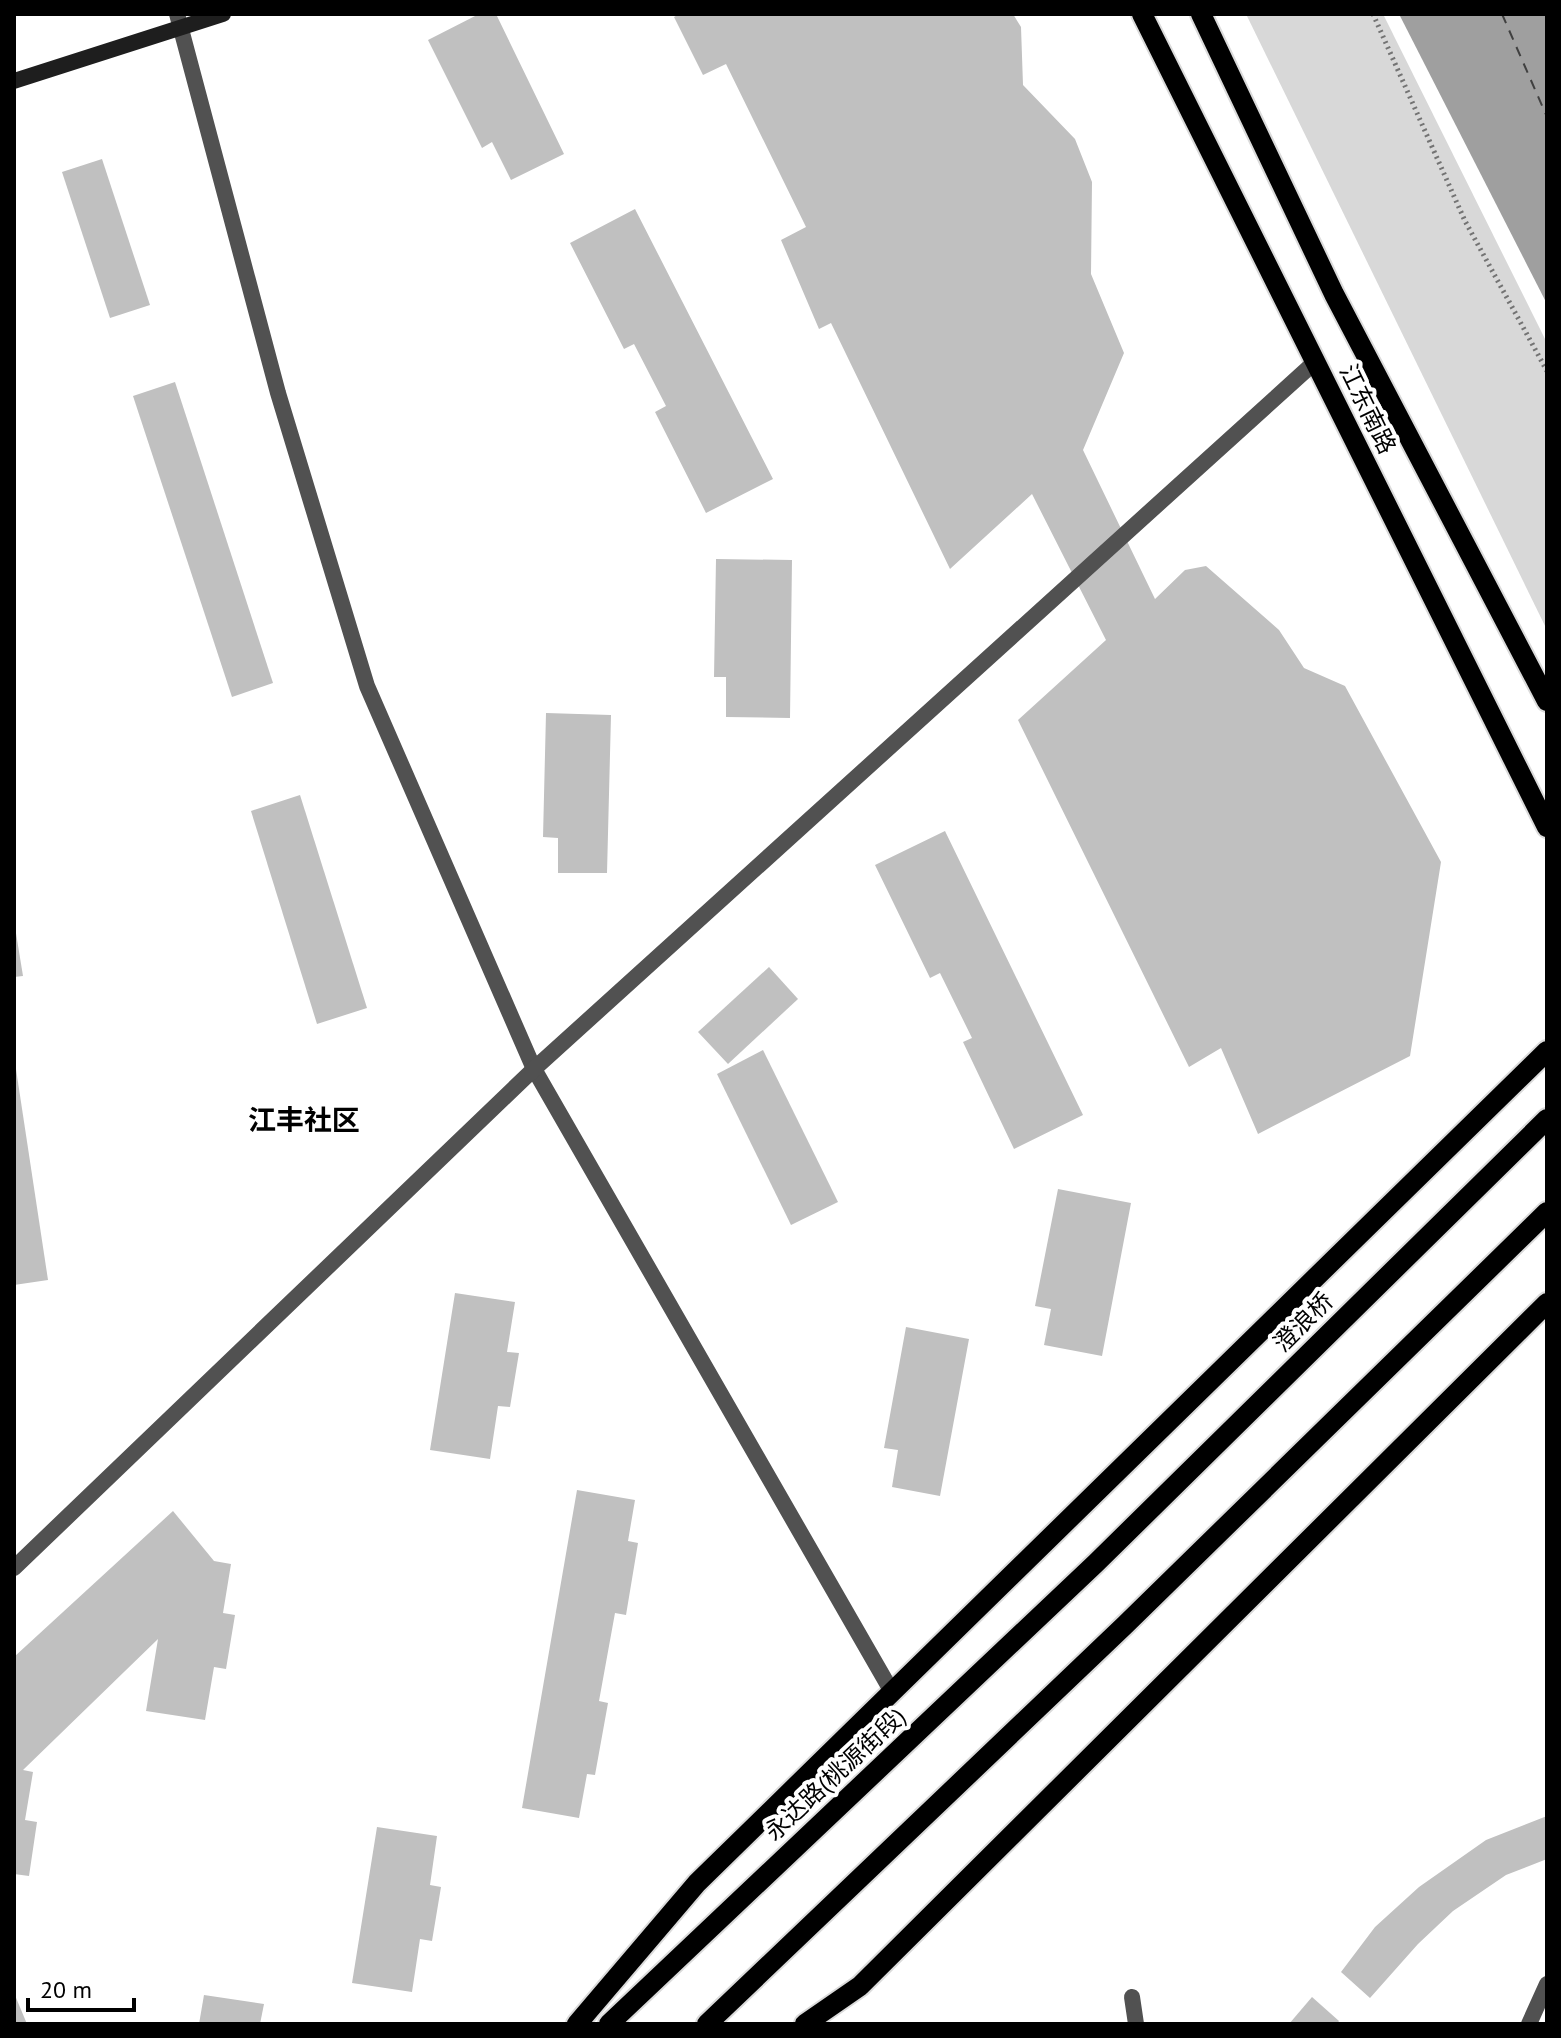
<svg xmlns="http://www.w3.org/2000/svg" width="1561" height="2038" viewBox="0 0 1561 2038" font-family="'PT Sans','Noto Sans SC',sans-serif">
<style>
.green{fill:#d8d8d8}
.water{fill:#9f9f9f}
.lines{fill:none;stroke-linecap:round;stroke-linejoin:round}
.ferry{stroke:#404040;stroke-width:2;stroke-dasharray:10 8;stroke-linecap:butt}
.building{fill:#c0c0c0}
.primary-casing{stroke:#dbdbdb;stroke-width:24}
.path{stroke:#737373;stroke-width:5;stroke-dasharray:2 4;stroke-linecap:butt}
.lane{stroke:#515151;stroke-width:16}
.street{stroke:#515151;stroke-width:16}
.secondary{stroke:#1e1e1e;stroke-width:16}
.primary{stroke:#000;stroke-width:20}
.labels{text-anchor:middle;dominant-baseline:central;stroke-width:8;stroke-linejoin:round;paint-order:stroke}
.street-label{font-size:24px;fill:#000;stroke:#fff}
.quarter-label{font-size:28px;font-weight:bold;fill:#000;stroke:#fff}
</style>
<rect width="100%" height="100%" fill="#fff"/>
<!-- green -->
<path class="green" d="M1246,14H1383L1547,343V630Z"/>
<!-- water -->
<path class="water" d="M1399,14H1547V304Z"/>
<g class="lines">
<!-- ferry -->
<path class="ferry" d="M1502,14L1547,117"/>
</g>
<!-- building -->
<g class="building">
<path d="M479,14H496L564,154L511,180L492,142L482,148L428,40Z"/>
<path d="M679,14H1013L1021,27L1023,85L1075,139L1092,182L1091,274L1124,353L1083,450L1155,599L1185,570L1206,566L1279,630L1304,668L1345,686L1441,862L1410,1056L1258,1134L1221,1048L1189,1067L1018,720L1106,640L1032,494L950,569L831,323L819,329L781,240L806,227L726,64L703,75L674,17Z"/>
<path d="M102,159L150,305L110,318L62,172Z"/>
<path d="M635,209L773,479L706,513L655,412L666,406L634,344L624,349L570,243Z"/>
<path d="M175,382L273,683L232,697L133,396Z"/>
<path d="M716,559L792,560L790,718L726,717V677H714Z"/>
<path d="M546,713L611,715L607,873H558V838L543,837Z"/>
<path d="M300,795L367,1008L317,1024L251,811Z"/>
<path d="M945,831L1083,1115L1014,1149L963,1042L972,1038L940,973L930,978L875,865Z"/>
<path d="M14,921L23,976L14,977Z"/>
<path d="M769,967L798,999L728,1064L698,1032Z"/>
<path d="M763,1050L838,1202L791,1225L717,1074Z"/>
<path d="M14,1056L48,1280L14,1285Z"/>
<path d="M1058,1189L1131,1203L1102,1356L1044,1345L1051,1309L1035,1306Z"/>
<path d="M455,1293L515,1302L507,1352L519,1353L510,1407L498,1406L490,1459L430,1450Z"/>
<path d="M906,1327L969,1339L940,1496L892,1487L898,1450L884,1448Z"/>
<path d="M577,1490L635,1500L628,1541L638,1543L626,1615L615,1613L599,1701L608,1703L595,1775L587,1774L579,1818L522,1808Z"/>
<path d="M173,1511L214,1561L231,1564L223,1613L235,1615L226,1669L214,1667L205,1720L146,1711L158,1639L23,1770L33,1772L25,1820L37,1822L29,1876L14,1874V1657Z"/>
<path d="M1547,1816V1859L1506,1875L1453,1911L1418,1944L1370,1998L1341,1972L1375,1927L1419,1887L1486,1840Z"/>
<path d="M377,1827L437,1836L430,1885L441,1887L432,1941L420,1939L412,1992L352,1983Z"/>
<path d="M14,1993L27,2024H14Z"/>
<path d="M204,1995L264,2004L260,2024H199Z"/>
<path d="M1312,1997L1339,2021L1337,2024H1289Z"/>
</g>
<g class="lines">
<!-- primary casing -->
<g class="primary-casing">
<g id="primary">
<path d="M1142,14L1547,827"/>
<path d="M1201,14L1334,294L1547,701"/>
<path d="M577,2024L697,1883L1547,1051"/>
<path d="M609,2024L1096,1563L1547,1119"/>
<path d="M707,2024L1125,1625L1547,1212"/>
<path d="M805,2024L860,1986L1547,1303"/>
</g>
</g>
<!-- path -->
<path class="path" d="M1373,14L1465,221L1547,371"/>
<!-- lane -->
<g class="lane">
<path d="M1132,1997L1136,2024"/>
<path d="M1529,2024L1547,1984"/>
</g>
<!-- street -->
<g class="street">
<path d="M177,14L278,393L367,686L534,1069L892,1692"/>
<path d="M14,1568L534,1069L1315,362"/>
</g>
<!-- secondary -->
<path class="secondary" d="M14,81L223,14"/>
<!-- primary -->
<use href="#primary" class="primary"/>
</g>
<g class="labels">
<!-- street labels -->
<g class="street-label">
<text transform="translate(1368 409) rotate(64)">江东南路</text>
<text transform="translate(1303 1322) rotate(-45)">澄浪桥</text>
<text transform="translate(835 1774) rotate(-43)">永达路(桃源街段)</text>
</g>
<!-- quarter labels -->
<g class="quarter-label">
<text x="304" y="1119">江丰社区</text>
</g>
</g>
<!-- border -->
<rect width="1561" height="2038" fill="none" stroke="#000000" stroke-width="32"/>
<!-- scale -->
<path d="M28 1998v12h106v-12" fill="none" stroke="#000000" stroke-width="4"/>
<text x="40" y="1998" font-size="24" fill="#000000" stroke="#ffffff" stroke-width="6" paint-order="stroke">20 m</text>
</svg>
